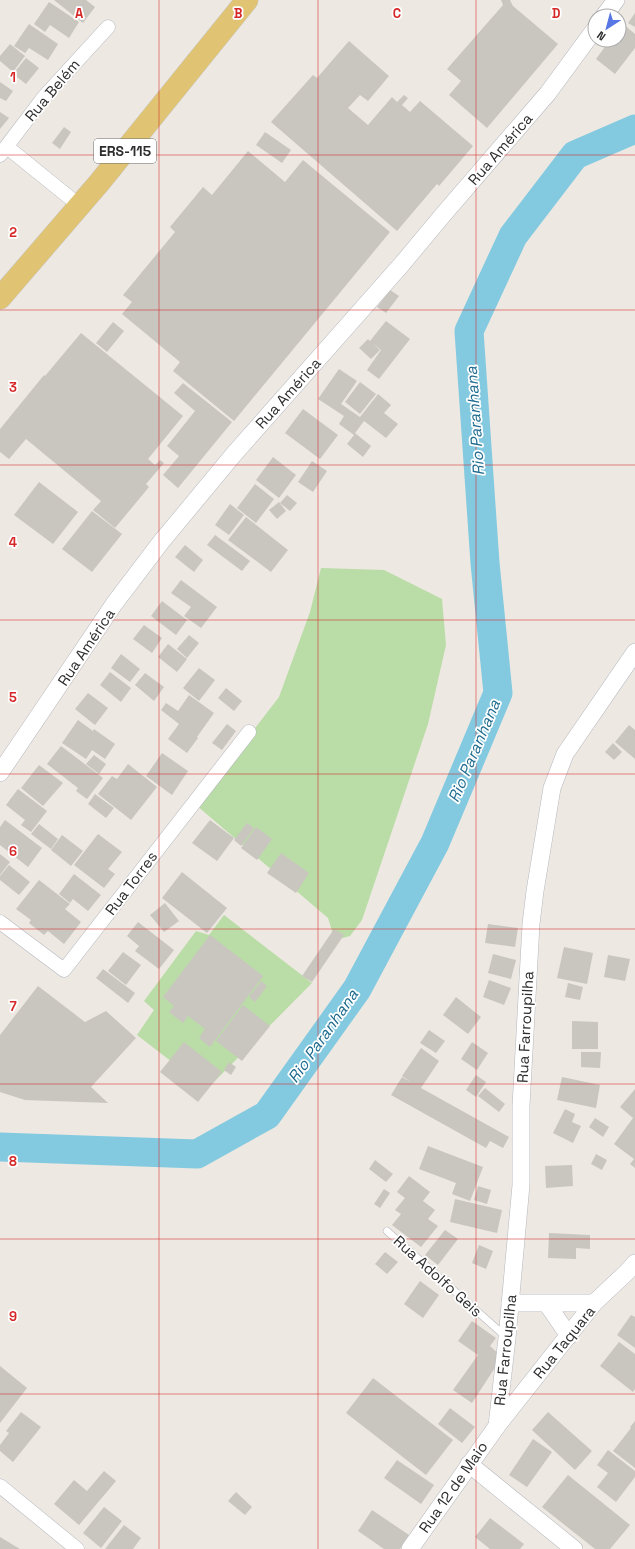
<svg xmlns="http://www.w3.org/2000/svg" width="635" height="1549" viewBox="0 0 635 1549" font-family="'Space Grotesk',sans-serif">
<style>
.green{fill:#badca6}
.lines{fill:none;stroke-linecap:round;stroke-linejoin:round}
.river{stroke:#83cae0;stroke-width:29}
.building{fill:#c9c6c0}
.service-casing{stroke:#b5b7bf;stroke-width:8}
.minor-casing{stroke:#b5b7bf;stroke-width:15}
.tertiary-casing{stroke:#b5b7bf;stroke-width:18}
.primary-casing{stroke:#c8c8c8;stroke-width:23}
.service{stroke:#fff;stroke-width:7}
.minor{stroke:#fff;stroke-width:14}
.tertiary{stroke:#fff;stroke-width:17}
.primary{stroke:#e0c473;stroke-width:22}
.grid{fill:none;stroke:#d62828;stroke-width:1;stroke-opacity:0.55}
.labels{text-anchor:middle;dominant-baseline:central;stroke-width:3.5;stroke-linejoin:round;paint-order:stroke}
.shield{fill:#fff;stroke:#6c6c6c;stroke-width:1}
.shield-label{font-size:14px;font-weight:bold;fill:#2d2d2d}
.street-label{font-size:15px;fill:#2d2d2d;stroke:#fff}
.water-label{font-size:16px;font-style:italic;fill:#1f6c8f;stroke:#fff}
.grid-label{font-size:13px;text-anchor:middle;font-weight:bold;fill:#d62828;stroke:#fff;stroke-width:3.5;stroke-linejoin:round;paint-order:stroke}
</style>
<rect width="100%" height="100%" fill="#ede8e2"/>
<!-- green -->
<g class="green">
<path d="M321,568L384,570L442,599L446,645L428,724L362,920L350,936L335,940L328,918L196,805L279,697L310,612Z"/>
<path d="M224,915L312,983L207,1089L137,1035L154,1010L144,1001L196,931L209,935Z"/>
</g>
<g class="lines">
<!-- river -->
<path class="river" d="M0,1147L197,1154L267,1115L357,989L435,843L498,693L485,563L469,331L513,236L575,155L635,129"/>
</g>
<!-- building -->
<g class="building">
<path d="M54,0H86L95,7L83,23Z"/>
<path d="M501,0H510L513,6L558,44L487,128L449,95L461,81L447,69L503,5Z"/>
<path d="M49,2L79,22L69,38L50,25L45,32L34,24Z"/>
<path d="M635,13V27L628,23Z"/>
<path d="M29,24L58,44L48,60L29,48L25,53L14,46Z"/>
<path d="M623,24L635,34V48L615,74L596,59L610,40H619V29Z"/>
<path d="M349,41L389,76L368,101L360,95L348,108L368,125L392,97L397,102L404,95L408,98L402,105L410,112L420,101L473,146L439,186L437,184L397,231L271,122L313,75L317,78Z"/>
<path d="M10,44L25,56L13,72L0,61V56Z"/>
<path d="M26,58L39,68L26,84L13,74Z"/>
<path d="M0,82L13,91L6,101L0,98Z"/>
<path d="M0,112L9,118L0,129Z"/>
<path d="M64,127L71,132L60,149L52,143Z"/>
<path d="M265,132L291,150L282,163L256,145Z"/>
<path d="M248,151L285,182L303,160L390,232L234,421L173,371L180,362L122,314L132,302L123,295L175,232L170,227L203,187L212,195Z"/>
<path d="M390,290L399,296L386,313L377,307Z"/>
<path d="M386,321L410,339L379,379L367,370L381,350L372,343L380,350L371,359L359,348L368,339L370,341Z"/>
<path d="M113,322L124,331L107,352L96,343Z"/>
<path d="M81,333L183,416L148,459L155,465L160,460L164,463L146,484L149,487L115,528L93,510L101,501L26,439L9,459L0,452V429L44,375L45,376Z"/>
<path d="M339,369L357,381L341,404L360,417L378,394L391,405L384,413L398,424L386,438L364,421L355,433L371,446L363,457L347,444L354,435L339,424L344,416L318,399Z"/>
<path d="M360,382L376,394L360,414L345,402Z"/>
<path d="M183,383L232,422L178,488L163,475L179,456L167,446L195,411L174,393Z"/>
<path d="M303,409L338,435L320,459L285,433Z"/>
<path d="M273,457L296,475L279,498L256,480Z"/>
<path d="M312,461L327,471L313,492L298,482Z"/>
<path d="M39,482L78,512L53,544L14,515Z"/>
<path d="M255,484L274,499L256,523L237,508Z"/>
<path d="M287,495L297,503L290,511L280,503Z"/>
<path d="M279,502L286,511L277,519L269,510Z"/>
<path d="M230,504L244,515L229,535L215,525Z"/>
<path d="M92,511L122,534L92,572L62,549Z"/>
<path d="M246,517L288,550L271,572L228,540Z"/>
<path d="M215,535L250,561L242,571L207,545Z"/>
<path d="M185,545L203,560L194,572L175,557Z"/>
<path d="M181,580L217,607L201,628L184,616L191,607L171,593Z"/>
<path d="M162,601L187,620L176,635L151,616Z"/>
<path d="M144,625L162,638L152,653L133,639Z"/>
<path d="M189,635L199,643L187,658L177,649Z"/>
<path d="M168,644L187,659L177,672L158,657Z"/>
<path d="M121,654L140,669L130,682L111,668Z"/>
<path d="M199,668L215,680L199,701L183,688Z"/>
<path d="M110,672L131,688L121,702L100,685Z"/>
<path d="M145,673L164,687L154,701L135,685Z"/>
<path d="M226,688L242,701L234,711L218,698Z"/>
<path d="M88,693L108,708L95,725L75,709Z"/>
<path d="M189,695L214,713L197,737L198,738L187,753L168,739L179,724L161,710L166,703L178,711Z"/>
<path d="M78,720L93,731L94,729L115,744L105,759L92,750L86,759L62,743Z"/>
<path d="M227,724L236,731L222,750L212,743Z"/>
<path d="M629,725L635,730V759L615,742Z"/>
<path d="M613,743L622,752L614,760L605,752Z"/>
<path d="M61,746L103,778L87,799L76,791L78,788L47,764Z"/>
<path d="M162,753L188,771L172,795L146,776Z"/>
<path d="M94,755L106,764L99,774L86,764Z"/>
<path d="M128,764L157,787L131,820L98,794L112,776L117,779Z"/>
<path d="M39,765L63,783L43,806L21,788Z"/>
<path d="M18,789L47,811L31,832L21,825L25,820L6,805Z"/>
<path d="M95,794L114,808L106,818L88,804Z"/>
<path d="M5,820L42,848L28,867L0,845V827Z"/>
<path d="M210,820L234,838L217,861L192,843Z"/>
<path d="M247,823L254,828L241,846L234,840Z"/>
<path d="M39,824L58,839L51,849L31,834Z"/>
<path d="M256,827L272,839L257,860L241,848Z"/>
<path d="M98,834L122,852L108,869L115,874L104,888L74,865Z"/>
<path d="M62,835L83,851L71,866L51,850Z"/>
<path d="M281,853L309,873L296,893L267,873Z"/>
<path d="M0,854L10,862L0,875Z"/>
<path d="M9,865L30,882L19,895L0,880V876Z"/>
<path d="M182,872L227,908L207,933L162,898Z"/>
<path d="M74,874L101,895L88,911L73,899L70,903L59,894Z"/>
<path d="M39,880L70,904L65,909L81,922L64,944L48,931L44,935L29,923L31,920L16,909Z"/>
<path d="M165,903L179,921L164,932L150,915Z"/>
<path d="M138,922L174,950L159,969L135,951L139,946L127,936Z"/>
<path d="M488,924L518,928L515,947L485,943Z"/>
<path d="M334,929L344,935L312,982L302,976Z"/>
<path d="M210,935L263,976L210,1047L199,1038L205,1029L188,1016L183,1023L169,1012L174,1006L163,997Z"/>
<path d="M564,947L593,953L587,984L557,978Z"/>
<path d="M123,952L141,965L126,985L108,971Z"/>
<path d="M493,954L516,960L511,979L488,973Z"/>
<path d="M608,955L630,959L625,981L604,977Z"/>
<path d="M103,969L135,993L128,1003L96,978Z"/>
<path d="M489,980L511,988L504,1005L483,997Z"/>
<path d="M261,981L267,986L255,1002L249,997Z"/>
<path d="M568,983L583,987L580,1000L565,997Z"/>
<path d="M38,986L85,1022L106,1011L136,1038L91,1087L108,1103L25,1100L0,1092V1035Z"/>
<path d="M456,997L481,1017L468,1034L443,1015Z"/>
<path d="M243,1005L270,1026L242,1061L216,1041Z"/>
<path d="M572,1021L598,1022V1049H572Z"/>
<path d="M429,1030L445,1041L436,1053L420,1043Z"/>
<path d="M184,1042L222,1072L198,1102L160,1072Z"/>
<path d="M472,1042L488,1053L477,1070L461,1059Z"/>
<path d="M421,1048L439,1061L421,1088L509,1137L503,1148L490,1141L486,1148L391,1095L402,1077L411,1082L402,1076Z"/>
<path d="M581,1052H601L600,1068L581,1067Z"/>
<path d="M229,1062L236,1067L231,1075L224,1070Z"/>
<path d="M476,1075L486,1082L476,1097L466,1090Z"/>
<path d="M562,1077L600,1085L596,1108L557,1100Z"/>
<path d="M485,1088L505,1104L499,1112L478,1096Z"/>
<path d="M635,1089V1168L630,1164L634,1159L614,1144L633,1118L620,1107Z"/>
<path d="M565,1109L575,1114L572,1122L581,1126L573,1143L553,1133Z"/>
<path d="M595,1118L609,1127L603,1137L589,1127Z"/>
<path d="M428,1146L483,1167L470,1201L452,1194L456,1183L419,1169Z"/>
<path d="M596,1154L607,1160L602,1170L591,1164Z"/>
<path d="M375,1160L393,1174L386,1182L369,1169Z"/>
<path d="M572,1165L573,1186L546,1188L545,1166Z"/>
<path d="M409,1176L430,1192L423,1201L435,1210L428,1219L438,1226L421,1247L392,1225L401,1214L395,1210L405,1198L397,1192Z"/>
<path d="M478,1186L491,1190L487,1204L474,1200Z"/>
<path d="M384,1189L390,1193L380,1208L374,1204Z"/>
<path d="M455,1199L502,1210L497,1233L450,1222Z"/>
<path d="M445,1230L458,1239L438,1265L425,1255Z"/>
<path d="M549,1233L590,1235V1249L576,1248V1259L548,1258Z"/>
<path d="M479,1245L493,1251L486,1269L472,1263Z"/>
<path d="M385,1252L398,1262L387,1274L375,1264Z"/>
<path d="M420,1281L439,1295L423,1318L404,1304Z"/>
<path d="M631,1315L635,1317V1348L617,1335Z"/>
<path d="M472,1321L496,1338L490,1346L502,1357L472,1403L453,1390L478,1355L458,1341Z"/>
<path d="M619,1342L635,1354V1389L633,1392L600,1366Z"/>
<path d="M0,1366L27,1388L0,1423Z"/>
<path d="M373,1378L453,1440L426,1475L346,1413Z"/>
<path d="M450,1408L475,1427L462,1443L438,1424Z"/>
<path d="M21,1412L41,1427L13,1462L0,1451V1445L9,1433L6,1431Z"/>
<path d="M548,1412L592,1451L575,1470L532,1430Z"/>
<path d="M635,1421V1468L613,1451L631,1428L630,1427Z"/>
<path d="M533,1439L552,1452L527,1487L509,1475Z"/>
<path d="M608,1450L635,1471V1477L616,1502L597,1487L608,1473L597,1465Z"/>
<path d="M397,1460L434,1485L421,1504L384,1478Z"/>
<path d="M104,1471L116,1481L79,1525L54,1504L74,1480L87,1491Z"/>
<path d="M568,1475L630,1525L610,1549H595L542,1507Z"/>
<path d="M236,1492L252,1507L245,1515L228,1501Z"/>
<path d="M104,1507L122,1521L101,1548L83,1533Z"/>
<path d="M372,1510L409,1535L400,1549H384L358,1531Z"/>
<path d="M490,1518L524,1544L520,1549H490L475,1537Z"/>
<path d="M124,1525L141,1538L133,1549H105Z"/>
<path d="M0,1537L20,1549H0Z"/>
</g>
<g class="lines">
<!-- service casing -->
<g class="service-casing">
<path id="service" d="M387,1231L505,1336"/>
</g>
<!-- minor casing -->
<g class="minor-casing">
<g id="minor">
<path d="M7,147L80,206"/>
<path d="M0,155L44,97L108,27"/>
<path d="M0,922L64,970L249,732"/>
<path d="M0,1486L77,1549"/>
</g>
</g>
<!-- tertiary casing -->
<g class="tertiary-casing">
<g id="tertiary">
<path d="M604,16L616,0"/>
<path d="M0,773L114,604L161,542L234,454L402,264L442,216L548,93L595,29"/>
<path d="M510,1303H594"/>
<path d="M547,1304L569,1336"/>
<path d="M497,1426L507,1338L521,1185V1106L531,924L535,891L552,788L565,754L635,652"/>
<path d="M469,1464L574,1549"/>
<path d="M410,1549L497,1426L594,1303L627,1272L635,1263"/>
</g>
</g>
<!-- primary casing -->
<g class="primary-casing">
<path id="primary" d="M0,298L99,183L247,0"/>
</g>
<!-- service -->
<use href="#service" class="service"/>
<!-- minor -->
<use href="#minor" class="minor"/>
<!-- tertiary -->
<use href="#tertiary" class="tertiary"/>
<!-- primary -->
<use href="#primary" class="primary"/>
</g>
<!-- grid -->
<path class="grid" d="M159,0V1549M318,0V1549M476,0V1549M0,155H635M0,310H635M0,465H635M0,620H635M0,774H635M0,929H635M0,1084H635M0,1239H635M0,1394H635"/>
<g class="labels">
<!-- shield labels -->
<rect class="shield" x="94" y="139" width="62" height="24" rx="3"/>
<g class="shield-label">
<text x="125" y="151">ERS-115</text>
</g>
<!-- street labels -->
<g class="street-label">
<text transform="translate(52 90) rotate(-50)">Rua Belém</text>
<text transform="translate(500 149) rotate(-49)">Rua América</text>
<text transform="translate(288 393) rotate(-48)">Rua América</text>
<text transform="translate(86 647) rotate(-56)">Rua América</text>
<text transform="translate(131 883) rotate(-53)">Rua Torres</text>
<text transform="translate(525 1027) rotate(-87)">Rua Farroupilha</text>
<text transform="translate(438 1276) rotate(42)">Rua Adolfo Geis</text>
<text transform="translate(564 1342) rotate(-51)">Rua Taquara</text>
<text transform="translate(505 1350) rotate(-84)">Rua Farroupilha</text>
<text transform="translate(453 1487) rotate(-55)">Rua 12 de Maio</text>
</g>
<!-- water labels -->
<g class="water-label">
<text transform="translate(475 421) rotate(-94)">Rio Paranhana</text>
<text transform="translate(474 751) rotate(-67)">Rio Paranhana</text>
<text transform="translate(323 1036) rotate(-55)">Rio Paranhana</text>
</g>
</g>
<g class="grid-label">
<text x="79" y="18">A</text>
<text x="238" y="18">B</text>
<text x="397" y="18">C</text>
<text x="556" y="18">D</text>
<text x="13" y="82">1</text>
<text x="13" y="237">2</text>
<text x="13" y="392">3</text>
<text x="13" y="547">4</text>
<text x="13" y="702">5</text>
<text x="13" y="856">6</text>
<text x="13" y="1011">7</text>
<text x="13" y="1166">8</text>
<text x="13" y="1321">9</text>
</g>
<!-- north arrow -->
<g transform="translate(607 28) rotate(216)"><circle r="19" fill="#ffffff" stroke="#ababab"/>
<path d="M0-3L7 15L0 10L-7 15Z" fill="#5876e4"/>
<text y="-6" font-size="11" font-weight="bold" text-anchor="middle" fill="#2d2d2d">N</text>
</g>
</svg>
